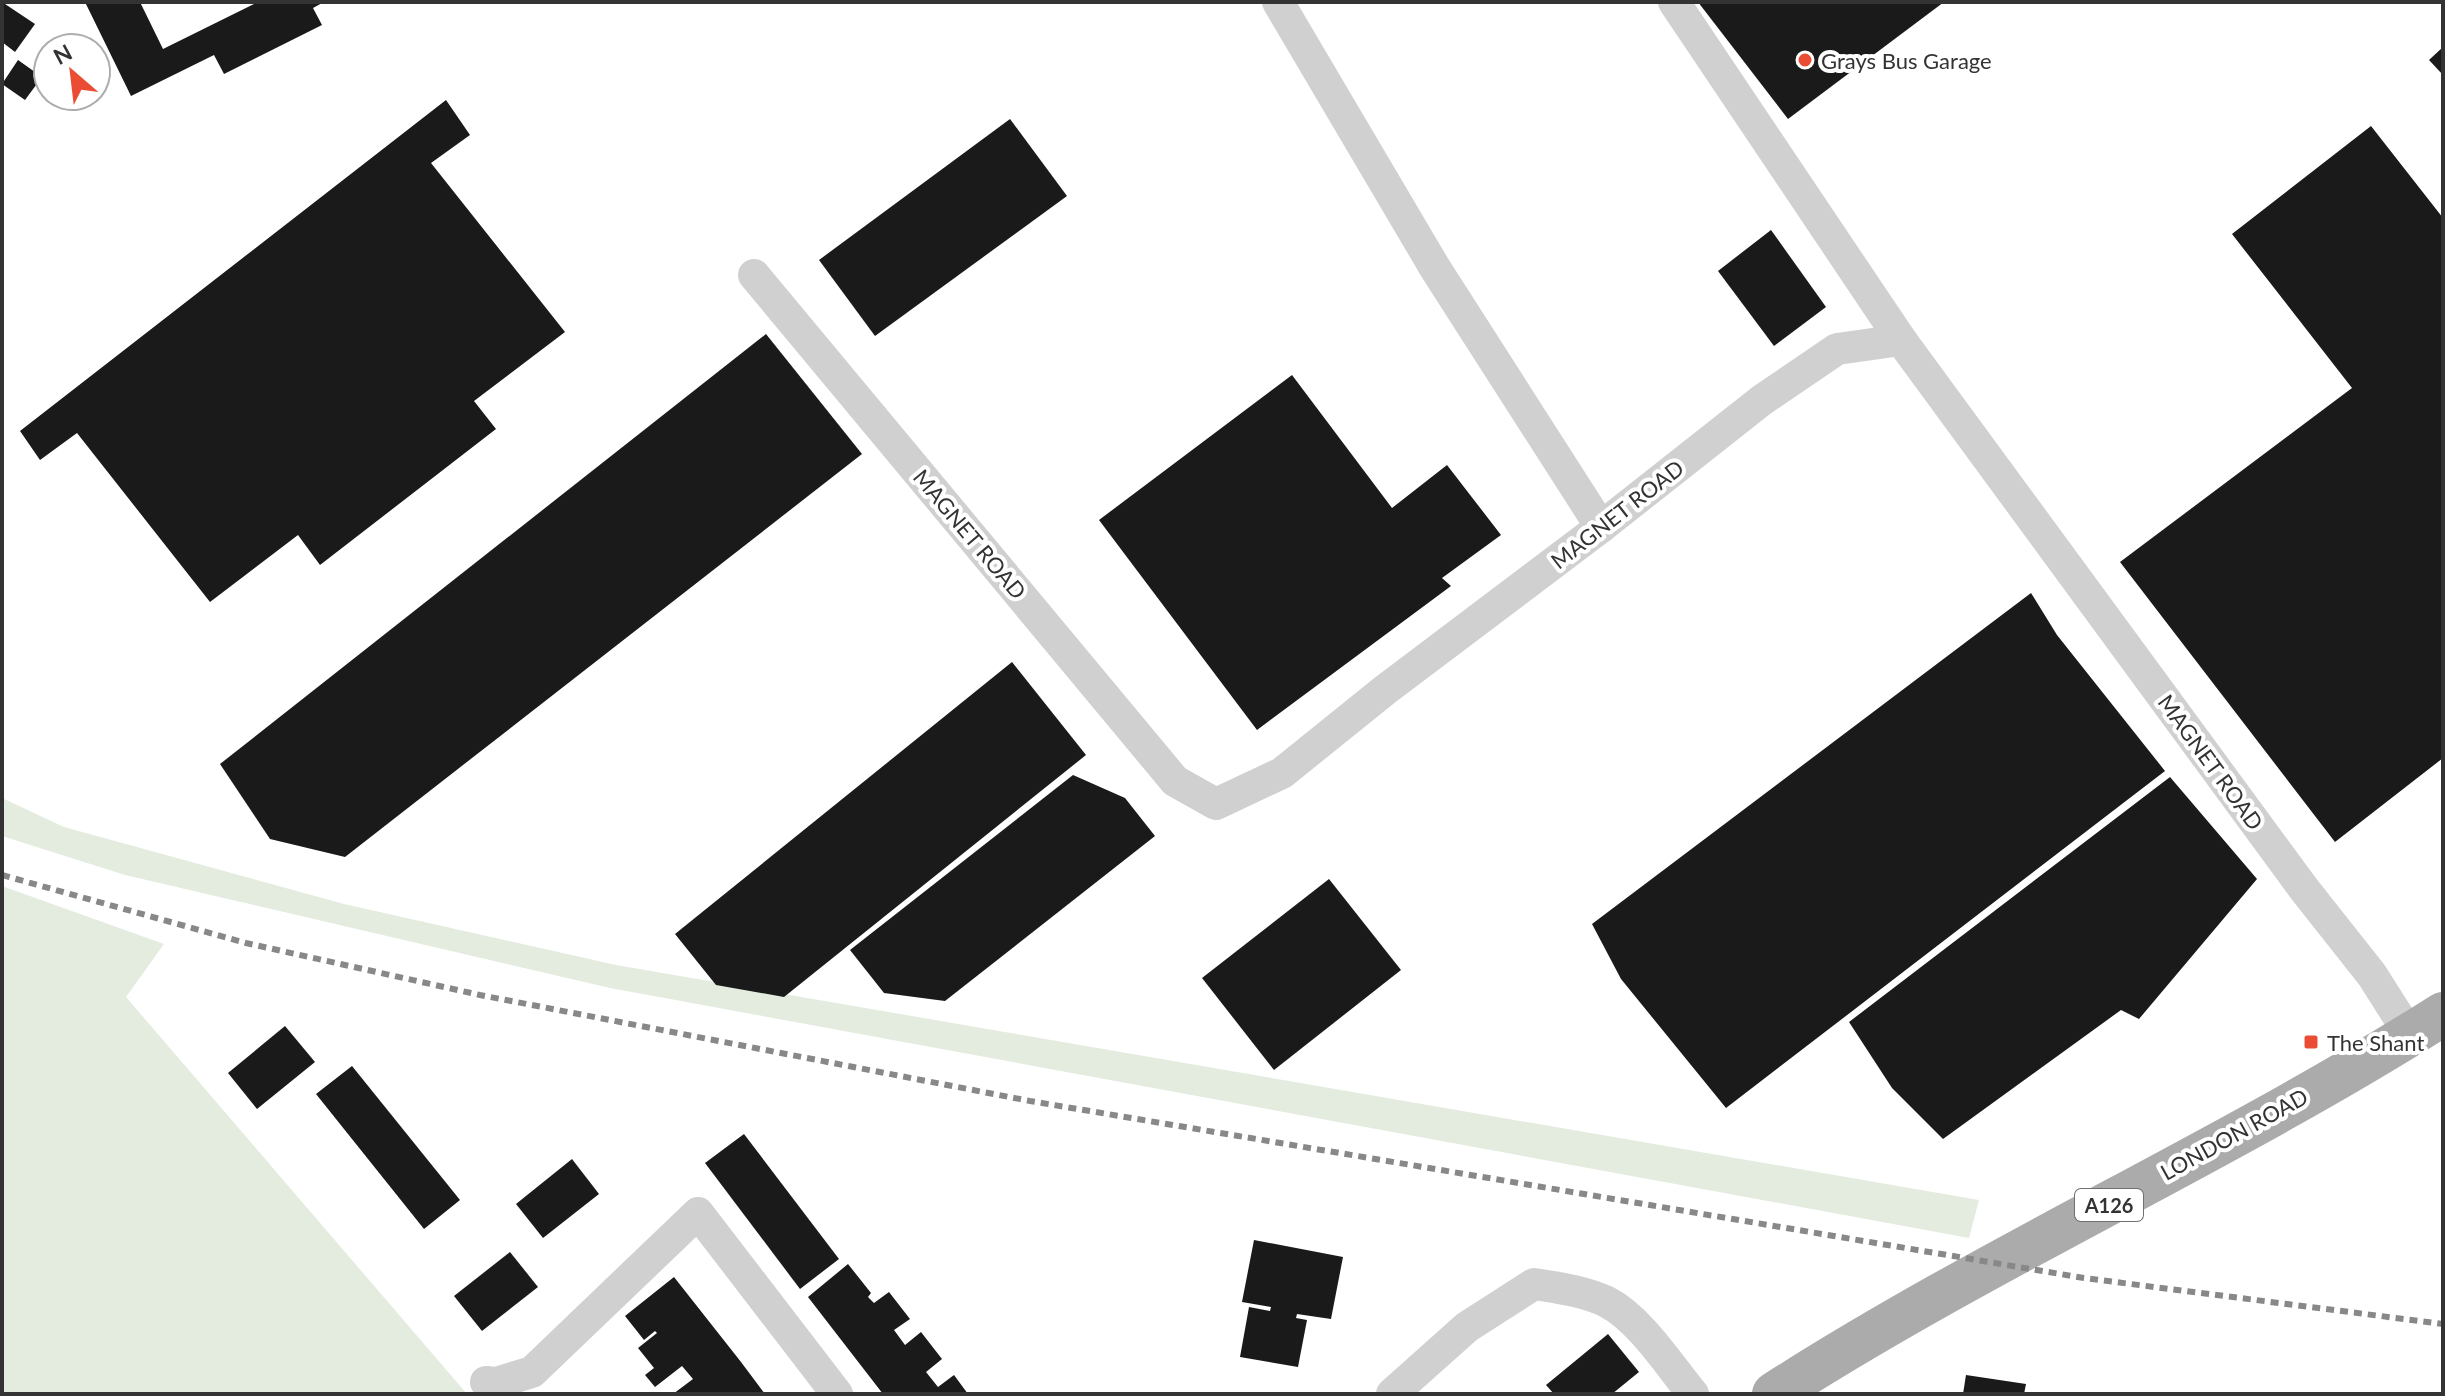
<svg xmlns="http://www.w3.org/2000/svg" width="2445" height="1396" viewBox="0 0 2445 1396" font-family="Lato,sans-serif">
<style>
.green{fill:#e3ecdf}
.building{fill:#1a1a1a}
.lines{fill:none;stroke-linecap:round;stroke-linejoin:round}
.street{stroke:#d0d0d0;stroke-width:32}
.primary{stroke:#ababab;stroke-width:44}
.rail{stroke:#888;stroke-width:6;stroke-dasharray:8 6;stroke-linecap:butt}
.poi-dot{fill:#eb4d34;stroke:#fff;stroke-width:3}
.labels{text-anchor:middle;dominant-baseline:central;stroke-width:8;stroke-linejoin:round;paint-order:stroke}
.shield{fill:#fff;stroke:#707070;stroke-width:2}
.shield-label{font-size:20px;font-weight:bold;fill:#333}
.poi-label{font-size:22px;fill:#333;stroke:#fff;text-anchor:start}
.street-label{font-size:22px;fill:#333;stroke:#fff}
</style>
<rect width="100%" height="100%" fill="#fff"/>
<!-- green -->
<g class="green">
<path d="M2,798L64,827L344,904L616,965L1979,1200L1969,1238L610,988L125,875L2,836Z"/>
<path d="M2,886L164,944L126,997L467,1394H2Z"/>
</g>
<!-- building -->
<g class="building">
<path d="M2,2L35,24L15,52L2,42Z"/>
<path d="M85,2H140L163,49L258,2H324L313,8L322,25L224,74L214,55L131,96Z"/>
<path d="M1698,2H1944L1788,119Z"/>
<path d="M2443,47V75L2429,60Z"/>
<path d="M18,60L42,77L25,100L2,84Z"/>
<path d="M446,100L470,135L431,163L565,332L474,401L496,429L320,565L298,535L210,602L77,433L40,460L20,431Z"/>
<path d="M1010,119L1067,196L875,336L819,260Z"/>
<path d="M2371,126L2443,218V758L2335,842L2120,562L2352,388L2232,234Z"/>
<path d="M1771,230L1826,307L1774,346L1718,271Z"/>
<path d="M766,334L862,454L345,857L270,839L220,764Z"/>
<path d="M1292,375L1392,508L1447,465L1501,535L1442,578L1451,586L1257,730L1099,520Z"/>
<path d="M2031,593L2057,635L2165,771L1726,1108L1621,979L1592,924Z"/>
<path d="M1012,662L1086,755L784,997L716,985L675,934Z"/>
<path d="M1073,775L1125,798L1155,836L945,1001L884,993L850,950Z"/>
<path d="M2170,777L2257,879L2139,1019L2121,1010L1943,1139L1892,1088L1849,1022Z"/>
<path d="M1329,879L1401,970L1274,1070L1202,978Z"/>
<path d="M285,1026L315,1062L257,1109L228,1073Z"/>
<path d="M352,1066L460,1200L424,1229L316,1094Z"/>
<path d="M744,1134L839,1259L800,1289L705,1163Z"/>
<path d="M572,1159L599,1194L543,1238L516,1204Z"/>
<path d="M1254,1240L1343,1257L1331,1319L1297,1314L1296,1318L1307,1320L1298,1367L1240,1357L1249,1307L1270,1311L1271,1307L1242,1302Z"/>
<path d="M510,1252L538,1287L482,1331L454,1296Z"/>
<path d="M848,1264L871,1293L868,1297L874,1303L889,1292L910,1319L894,1330L905,1345L921,1332L942,1359L926,1372L938,1387L954,1375L968,1394H883L808,1297Z"/>
<path d="M674,1277L741,1362L765,1394H673L693,1379L682,1366L655,1387L645,1375L654,1368L638,1348L657,1333L655,1331L644,1340L625,1316Z"/>
<path d="M1608,1334L1639,1372L1612,1394H1554L1546,1385Z"/>
<path d="M1966,1375L2026,1384L2024,1394H1963Z"/>
</g>
<g class="lines">
<!-- street -->
<g class="street">
<path d="M1278,2L1435,268L1601,527"/>
<path d="M1674,2L1901,340L2304,889L2372,975L2410,1035"/>
<path d="M754,275L1175,781L1216,804L1282,773L1385,690L1601,527L1762,400L1837,349L1901,340"/>
<path d="M486,1382L496,1383L532,1372L698,1213L837,1394"/>
<path d="M1392,1394L1467,1327L1534,1284C1559,1288 1584,1291 1607,1302C1640,1319 1669,1365 1693,1394"/>
</g>
<!-- primary -->
<path class="primary" d="M1774,1394C1989,1256 2227,1151 2443,1014"/>
<!-- rail -->
<path class="rail" d="M2,875L246,943L480,995L1030,1101L2084,1278L2443,1324"/>
</g>
<!-- markers -->
<g class="poi-dot">
<circle cx="1805" cy="60" r="8"/>
<rect x="2303" y="1034" width="16" height="16" rx="4"/>
</g>
<g class="labels">
<!-- shield labels -->
<rect class="shield" x="2075" y="1189" width="68" height="32" rx="6"/>
<g class="shield-label">
<text x="2109" y="1205">A126</text>
</g>
<!-- poi labels -->
<g class="poi-label">
<text x="1821" y="60">Grays Bus Garage</text>
<text x="2327" y="1042">The Shant</text>
</g>
<!-- street labels -->
<g class="street-label">
<text transform="translate(1617 514) rotate(-38)">MAGNET ROAD</text>
<text transform="translate(970 534) rotate(50)">MAGNET ROAD</text>
<text transform="translate(2211 762) rotate(54)">MAGNET ROAD</text>
<text transform="translate(2234 1134) rotate(-29)">LONDON ROAD</text>
</g>
</g>
<!-- border -->
<rect width="2445" height="1396" fill="none" stroke="#333333" stroke-width="8"/>
<!-- north arrow -->
<g transform="translate(72 72) rotate(332)"><circle r="38" fill="#ffffff" stroke="#adadad" stroke-width="2"/>
<path d="M0-6L14 30L0 20L-14 30Z" fill="#eb4d34"/>
<text y="-12" font-size="22" font-weight="bold" text-anchor="middle" fill="#333333">N</text>
</g>
</svg>
